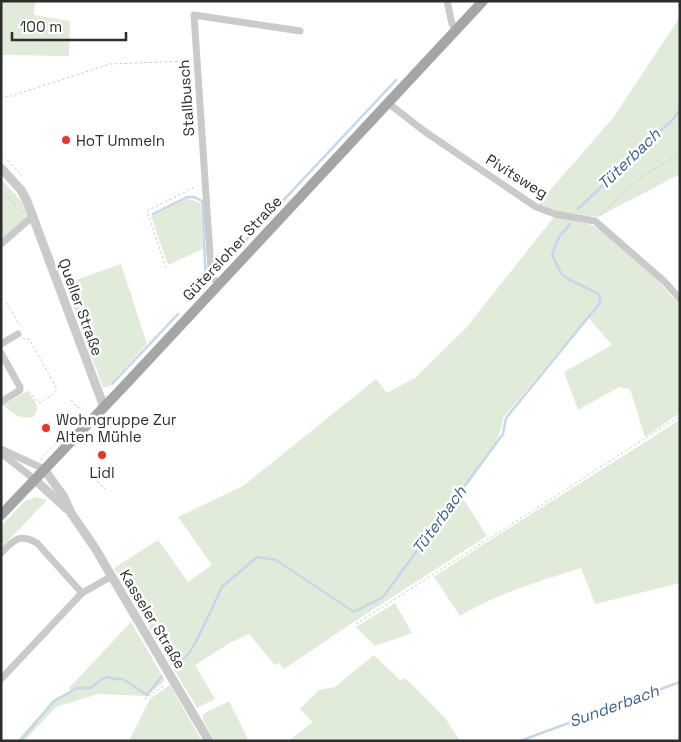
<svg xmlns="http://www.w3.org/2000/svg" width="681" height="742" viewBox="0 0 681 742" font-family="'Space Grotesk',sans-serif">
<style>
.green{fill:#e0ebd9}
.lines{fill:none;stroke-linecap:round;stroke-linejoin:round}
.stream{stroke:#c4d7ec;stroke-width:2.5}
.path{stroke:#cacaca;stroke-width:1;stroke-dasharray:2.5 2.5;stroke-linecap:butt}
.minor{stroke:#cacaca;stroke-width:7}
.tertiary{stroke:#cacaca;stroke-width:9}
.primary{stroke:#a5a5a5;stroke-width:10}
.poi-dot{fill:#ea3628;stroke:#fff;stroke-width:2}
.labels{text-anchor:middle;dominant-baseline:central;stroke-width:5;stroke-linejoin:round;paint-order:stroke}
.street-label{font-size:15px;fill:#2d2d2d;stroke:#fff}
.poi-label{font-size:15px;fill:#2d2d2d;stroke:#fff;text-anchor:start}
.water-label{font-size:16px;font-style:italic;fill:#396190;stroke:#fff}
</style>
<rect width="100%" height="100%" fill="#fff"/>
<!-- green -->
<g class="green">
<path d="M1,1H35L34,15L70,21L69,56L1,55Z"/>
<path d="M680,17V174L598,217L556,211L538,204L613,118Z"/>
<path d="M1,179L24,204L29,217L1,240Z"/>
<path d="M187,198L200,203L203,249L168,265L151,216Z"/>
<path d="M554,217C570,220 587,221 601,230L653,275L680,305V413L645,437L630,389L619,387L578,410L564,372L612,345L588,317L503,418C501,444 475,473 460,494L487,536L352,623L284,669L279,663L275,665L249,634L230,643L195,665L215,699L197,708L114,568L158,540L188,582L212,565L178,517L243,486L376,379L387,393L415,378L466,328Z"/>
<path d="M121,264L147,344L108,387H103L65,284Z"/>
<path d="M27,391C34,400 42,407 33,417C21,420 11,413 3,405Z"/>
<path d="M680,419V583L595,604L581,568C540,581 497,593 460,616L434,577L490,540L658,434Z"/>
<path d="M36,497L47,500L1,548V526L25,501Z"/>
<path d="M395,603L412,633L375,646L356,627Z"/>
<path d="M131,622L164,679L163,682L147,696L98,694L56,707L24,741H17L53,700L71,691L69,688Z"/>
<path d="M374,655L401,681L405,678L445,718L460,741H288L313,722L300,709L319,690L335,687Z"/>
<path d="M170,685L202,741H129L150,699Z"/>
<path d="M229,701L249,741H215L203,720V714Z"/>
</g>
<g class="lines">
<!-- stream -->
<g class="stream">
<path d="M578,209L673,119L680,110"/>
<path d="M153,214L187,197H194L202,201L206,283L193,298"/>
<path d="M218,270L396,80"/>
<path d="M112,384L178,314"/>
<path d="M176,667L189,653L197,640L222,587L257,557L276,560L354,612L383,597L503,434L506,418L600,303V297L597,293L568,279L561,273L552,255L559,237L570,224"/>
<path d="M20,741L54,701L77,688H90L102,679L108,677L115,679H123L147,695L162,676"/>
<path d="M520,741L680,682"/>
</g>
<!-- path -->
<g class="path">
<path d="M5,96L8,97L110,64L189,61"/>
<path d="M1,153L22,176"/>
<path d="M1,189L22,213"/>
<path d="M600,215L639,179L680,153"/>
<path d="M1,227L5,230"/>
<path d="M166,268L147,211L197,186"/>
<path d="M7,303L20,326"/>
<path d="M23,338L26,340L29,339L57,389L51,396L39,403L27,389"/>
<path d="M71,400L78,408L82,405"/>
<path d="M40,460L77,421"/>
<path d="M97,481L105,489"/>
<path d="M356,624L680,416"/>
<path d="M145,699L165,685"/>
</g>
<!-- minor -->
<g class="minor">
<path d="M447,1L452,24L457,30"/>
<path d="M388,103L424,131L536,207L555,214L595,221L665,282L680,299"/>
<path d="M1,244L33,216"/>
<path d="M219,284L214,279L211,270L194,15L300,31"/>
<path d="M1,344L18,334"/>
<path d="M1,353L20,387V390L1,402"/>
<path d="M1,449L44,469"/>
<path d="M1,453L34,479"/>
<path d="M1,553C14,540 19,533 37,543L82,593"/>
<path d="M1,679L82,593L112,576"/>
</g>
<!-- tertiary -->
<g class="tertiary">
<path d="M1,168L21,190L27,201L104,407"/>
<path d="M44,469L64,497L71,513L95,548L209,741"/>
<path d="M34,479L67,509"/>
</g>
<!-- primary -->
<path class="primary" d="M1,515L126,384L483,1"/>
</g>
<!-- markers -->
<g class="poi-dot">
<circle cx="66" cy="140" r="5"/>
<circle cx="46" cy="428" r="5"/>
<circle cx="102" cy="455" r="5"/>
</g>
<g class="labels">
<!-- street labels -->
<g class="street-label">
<text transform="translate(186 98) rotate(-94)">Stallbusch</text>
<text transform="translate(517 176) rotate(32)">Pivitsweg</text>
<text transform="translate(232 248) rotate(-47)">Gütersloher Straße</text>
<text transform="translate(81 307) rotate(70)">Queller Straße</text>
<text transform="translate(153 619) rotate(59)">Kasseler Straße</text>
</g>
<!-- poi labels -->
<g class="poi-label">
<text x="76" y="140">HoT Ummeln</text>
<text x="56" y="419">Wohngruppe Zur<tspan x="56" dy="17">Alten Mühle</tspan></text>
<text x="102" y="472" text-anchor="middle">Lidl</text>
</g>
<!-- water labels -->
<g class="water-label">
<text transform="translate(629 159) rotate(-44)">Tüterbach</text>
<text transform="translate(439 520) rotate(-54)">Tüterbach</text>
<text transform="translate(614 706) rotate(-20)">Sunderbach</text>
</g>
</g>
<!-- border -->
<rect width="681" height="742" fill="none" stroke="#2d2d2d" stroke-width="5"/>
<!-- scale -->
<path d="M12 32v8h114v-8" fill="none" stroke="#2d2d2d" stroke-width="2.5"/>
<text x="20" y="32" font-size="15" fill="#2d2d2d" stroke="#ffffff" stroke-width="4" paint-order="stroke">100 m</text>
</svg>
